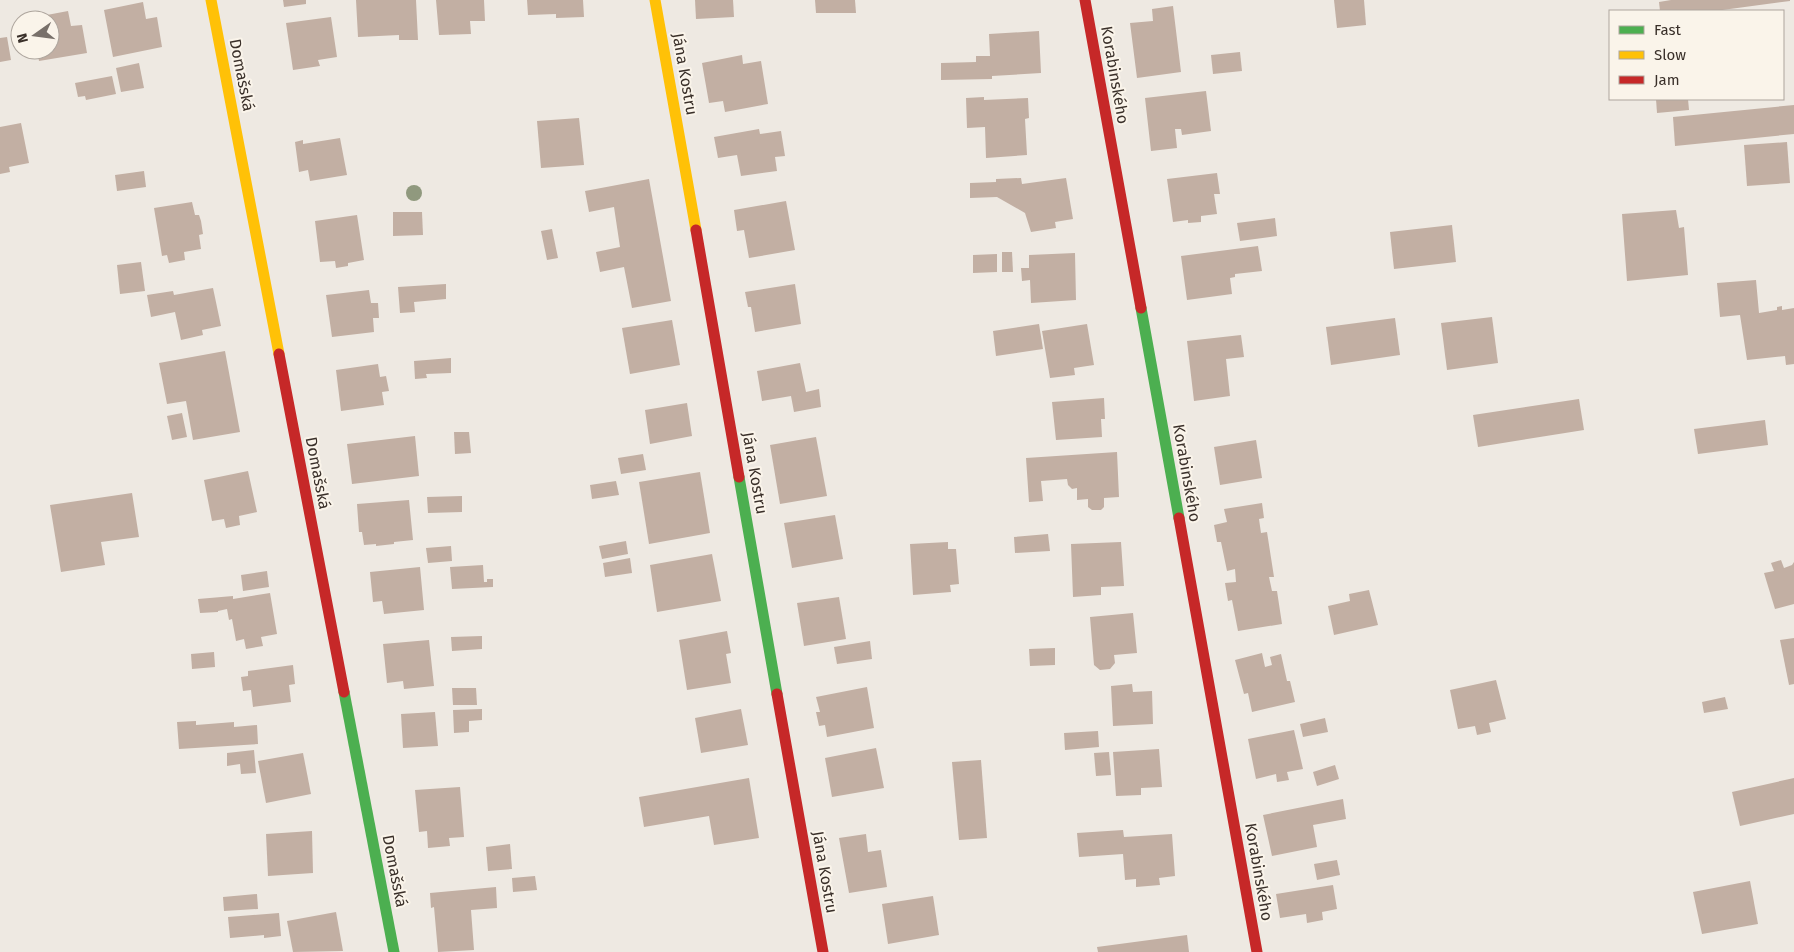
<svg xmlns="http://www.w3.org/2000/svg" width="1794" height="952" viewBox="0 0 1794 952" font-family="'Fira Sans',sans-serif">
<style>
.building{fill:#c2afa3}
.lines{fill:none;stroke-linecap:round;stroke-linejoin:round}
.fast{stroke:#4caf50;stroke-width:11}
.slow{stroke:#ffc107;stroke-width:11}
.jam{stroke:#c62828;stroke-width:11}
.tree{fill:#90997e}
.labels{text-anchor:middle;dominant-baseline:central;stroke-width:4;stroke-linejoin:round;paint-order:stroke}
.street-label{font-size:16px;fill:#392f29;stroke:#faf4ea}
</style>
<rect width="100%" height="100%" fill="#eee9e2"/>
<!-- building -->
<g class="building">
<path d="M283,0H306V4L284,7Z"/>
<path d="M356,0H416L418,40H399V35L358,37Z"/>
<path d="M436,0H484L485,21H470L471,34L439,35Z"/>
<path d="M527,0H583L584,17L556,18V14L528,15Z"/>
<path d="M695,0H733L734,17L696,19Z"/>
<path d="M815,0H855L856,13H816Z"/>
<path d="M1334,0H1364L1366,25L1337,28Z"/>
<path d="M1671,0H1790V1L1715,11H1660L1659,2Z"/>
<path d="M143,2L146,19L157,17L162,47L113,57L104,10Z"/>
<path d="M1173,6L1181,72L1137,78L1130,23L1153,21L1152,9Z"/>
<path d="M68,11L71,26L82,25L87,53L39,61L37,50H50V20H31V18Z"/>
<path d="M331,17L337,57L318,60L320,66L293,70L286,23Z"/>
<path d="M1039,31L1041,73L992,76V79L941,80V63L976,62V56H990L989,34Z"/>
<path d="M7,37L11,60L0,62V38Z"/>
<path d="M1240,52L1242,71L1213,74L1211,55Z"/>
<path d="M742,55L743,64L761,61L768,104L725,112L723,101L709,103L702,63Z"/>
<path d="M139,63L144,88L121,92L116,68Z"/>
<path d="M112,76L116,94L86,100L85,96L78,97L75,83Z"/>
<path d="M1206,91L1211,131L1182,135L1181,129H1175L1177,148L1151,151L1145,98Z"/>
<path d="M984,97V100L1028,98L1029,118L1025,119L1027,155L986,158L985,127L967,128L966,98Z"/>
<path d="M1656,99H1688L1689,110L1657,113Z"/>
<path d="M1794,105V134L1675,146L1673,117Z"/>
<path d="M579,118L584,165L541,168L537,121Z"/>
<path d="M21,123L29,163L9,167L10,172L0,174V127Z"/>
<path d="M759,129L760,134L781,131L785,156L775,157L777,171L741,176L737,155L718,158L714,137Z"/>
<path d="M340,138L347,175L310,181L308,170L299,172L295,142L303,140V144Z"/>
<path d="M1787,142L1790,183L1747,186L1744,145Z"/>
<path d="M144,171L146,187L117,191L115,175Z"/>
<path d="M1217,173L1220,194H1214L1217,214L1201,216V222L1188,223V220L1173,222L1167,179Z"/>
<path d="M1021,178L1022,184L1066,178L1073,219L1055,222L1056,228L1031,232L1025,213L997,197L970,198V183L996,182V179Z"/>
<path d="M649,179L671,301L632,308L624,267L600,272L596,252L620,247L614,207L589,212L585,191Z"/>
<path d="M786,201L795,250L749,258L744,230L737,231L734,210Z"/>
<path d="M192,202L195,215H199L201,221L203,234L199,235L201,249L184,252L185,260L169,263L167,255L162,256L154,208Z"/>
<path d="M1676,210L1679,228L1684,227L1688,275L1627,281L1622,214Z"/>
<path d="M393,212H422L423,235L393,236Z"/>
<path d="M357,215L364,260L348,263V266L336,268L335,261L320,262L315,221Z"/>
<path d="M1275,218L1277,236L1240,241L1237,223Z"/>
<path d="M1452,225L1456,262L1394,269L1390,232Z"/>
<path d="M552,229L558,258L547,260L541,231Z"/>
<path d="M1258,246L1262,271L1235,274V277L1230,278L1232,294L1187,300L1181,256Z"/>
<path d="M1002,252H1012L1013,272H1002Z"/>
<path d="M1075,253L1076,300L1031,303L1030,280L1022,281L1021,268H1029V255Z"/>
<path d="M997,254V272L973,273V255Z"/>
<path d="M141,262L145,291L120,294L117,265Z"/>
<path d="M1756,280L1759,313L1777,310V307L1782,306V310L1794,308V364L1786,365L1785,356L1747,360L1740,315L1720,317L1717,283Z"/>
<path d="M446,284V299L414,302L415,312L400,313L398,287Z"/>
<path d="M795,284L801,324L755,332L751,307H748L745,292Z"/>
<path d="M213,288L221,326L202,330L203,335L181,340L175,312L151,317L147,295L173,291L174,295Z"/>
<path d="M369,290L371,303H378L379,318H373L374,332L332,337L326,295Z"/>
<path d="M1492,317L1498,363L1447,370L1441,323Z"/>
<path d="M1395,318L1400,355L1331,365L1326,327Z"/>
<path d="M672,320L680,365L630,374L622,328Z"/>
<path d="M1039,324L1043,349L996,356L993,331Z"/>
<path d="M1087,324L1094,365L1074,368L1075,375L1050,378L1042,331Z"/>
<path d="M1241,335L1244,357L1226,359L1230,396L1194,401L1187,341Z"/>
<path d="M225,351L240,432L193,440L186,401L167,404L159,363Z"/>
<path d="M451,358V373L426,374L427,378L415,379L414,361Z"/>
<path d="M800,363L806,392L819,389L821,407L794,412L791,396L762,401L757,371Z"/>
<path d="M378,364L380,377L386,376L389,391L382,392L384,405L341,411L336,370Z"/>
<path d="M1104,398L1105,419H1101L1102,437L1056,440L1052,402Z"/>
<path d="M1579,399L1584,430L1478,447L1473,415Z"/>
<path d="M687,403L692,436L650,444L645,410Z"/>
<path d="M182,413L187,437L172,440L167,416Z"/>
<path d="M1765,420L1768,445L1698,454L1694,429Z"/>
<path d="M454,432H469L471,453L455,454Z"/>
<path d="M415,436L419,476L352,484L347,444Z"/>
<path d="M816,437L827,496L780,504L770,445Z"/>
<path d="M1256,440L1262,478L1220,485L1214,447Z"/>
<path d="M1117,452L1119,497L1104,498V507L1101,510H1092L1088,507V499L1077,500V488L1072,489L1068,485L1067,479L1041,481L1043,501L1029,502L1026,458Z"/>
<path d="M643,454L646,470L621,474L618,458Z"/>
<path d="M248,471L257,512L239,516L240,525L226,528L224,519L212,521L204,480Z"/>
<path d="M700,472L710,533L649,544L639,482Z"/>
<path d="M616,481L619,495L592,499L590,485Z"/>
<path d="M132,493L139,537L101,542L105,565L61,572L50,505Z"/>
<path d="M462,496V512L428,513L427,497Z"/>
<path d="M409,500L413,540L394,542V544L376,546V544L364,545L362,532H359L357,504Z"/>
<path d="M1262,503L1264,518L1259,519L1261,533L1267,532L1274,577H1269L1272,591H1277L1282,624L1238,631L1232,600L1228,601L1225,583L1236,582L1235,569L1227,571L1221,542H1217L1214,525L1227,522L1224,509Z"/>
<path d="M835,515L843,559L792,568L784,523Z"/>
<path d="M1048,534L1050,551L1015,553L1014,537Z"/>
<path d="M626,541L628,554L602,559L599,546Z"/>
<path d="M948,542V549H956L959,584L950,585L951,592L913,595L910,544Z"/>
<path d="M1121,542L1124,586L1101,587V595L1073,597L1071,544Z"/>
<path d="M451,546L452,561L428,563L426,548Z"/>
<path d="M712,554L721,601L657,612L650,565Z"/>
<path d="M630,558L632,573L605,577L603,563Z"/>
<path d="M1781,560L1784,568L1792,565L1794,562V604L1775,609L1764,573L1774,571L1771,563Z"/>
<path d="M483,565L484,582H487V579H493V587L452,589L450,567Z"/>
<path d="M420,567L424,610L384,614L382,601L373,602L370,572Z"/>
<path d="M267,571L269,587L243,591L241,575Z"/>
<path d="M1369,590L1378,625L1334,635L1328,606L1350,601L1349,594Z"/>
<path d="M270,593L277,634L261,637L263,646L246,649L244,639L236,641L232,619L229,620L227,609L218,611V612L200,613L198,599L233,596V599Z"/>
<path d="M839,597L846,639L804,646L797,603Z"/>
<path d="M1133,613L1137,653L1114,655L1115,663L1110,669L1100,670L1094,665L1090,617Z"/>
<path d="M727,631L731,653L726,654L731,683L687,690L679,640Z"/>
<path d="M482,636V649L452,651L451,637Z"/>
<path d="M1794,638V684L1789,685L1780,640Z"/>
<path d="M429,640L434,686L404,689L403,681L387,683L383,644Z"/>
<path d="M870,641L872,659L837,664L834,647Z"/>
<path d="M1055,648V665L1030,666L1029,649Z"/>
<path d="M214,652L215,667L192,669L191,654Z"/>
<path d="M1262,653L1265,667L1272,665L1270,657L1281,654L1287,681H1290L1295,702L1252,712L1248,693L1244,694L1235,660Z"/>
<path d="M293,665L295,684L289,685L291,702L253,707L251,690L243,691L241,677L248,676V671Z"/>
<path d="M1496,680L1506,719L1489,723L1491,732L1477,735L1475,726L1458,729L1450,690Z"/>
<path d="M1132,684L1133,692L1152,691L1153,724L1113,726L1111,686Z"/>
<path d="M867,687L874,728L827,737L825,725L819,726L816,712H820L816,697Z"/>
<path d="M452,688H476L477,705H453Z"/>
<path d="M1725,697L1728,709L1704,713L1702,702Z"/>
<path d="M482,709V720L469,721V732L454,733L453,710Z"/>
<path d="M741,709L748,745L701,753L695,718Z"/>
<path d="M435,712L438,746L403,748L401,714Z"/>
<path d="M1325,718L1328,732L1303,737L1300,724Z"/>
<path d="M196,721V725L234,722V727L257,725L258,744L179,749L177,722Z"/>
<path d="M1294,730L1303,769L1287,772L1289,780L1277,782L1276,774L1256,779L1248,739Z"/>
<path d="M1098,731L1099,747L1065,750L1064,733Z"/>
<path d="M876,748L884,788L832,797L825,758Z"/>
<path d="M1159,749L1162,787L1141,788V795L1116,796L1113,752Z"/>
<path d="M254,750L256,773L241,774L240,764L227,766V753Z"/>
<path d="M1109,752L1111,775L1096,776L1094,753Z"/>
<path d="M303,753L311,794L266,803L258,761Z"/>
<path d="M981,760L987,838L959,840L952,762Z"/>
<path d="M1335,765L1339,779L1317,786L1313,772Z"/>
<path d="M749,778L759,838L714,845L709,816L644,827L639,797Z"/>
<path d="M1794,778V814L1740,826L1732,792Z"/>
<path d="M460,787L464,837L449,838L450,846L428,848L427,831L419,832L415,790Z"/>
<path d="M1343,799L1346,819L1313,825L1317,847L1272,856L1263,815Z"/>
<path d="M1123,830L1124,837L1172,834L1175,876L1159,878L1160,885L1136,887V879L1125,880L1123,854L1079,857L1077,833Z"/>
<path d="M312,831L313,873L268,876L266,834Z"/>
<path d="M866,834L868,852L881,850L887,887L849,893L839,838Z"/>
<path d="M510,844L512,869L488,871L486,847Z"/>
<path d="M1337,860L1340,875L1317,880L1314,864Z"/>
<path d="M535,876L537,890L513,892L512,878Z"/>
<path d="M1750,881L1758,924L1702,934L1693,892Z"/>
<path d="M1333,885L1337,909L1322,912L1323,920L1307,923L1306,914L1280,918L1276,894Z"/>
<path d="M496,887L497,908L471,910L474,950L438,952L434,907L431,908L430,893Z"/>
<path d="M257,894L258,909L224,911L223,897Z"/>
<path d="M933,896L939,935L888,944L882,904Z"/>
<path d="M336,912L343,951L293,952L287,921Z"/>
<path d="M279,913L281,936L264,938V935L230,938L228,917Z"/>
<path d="M1187,935L1189,952H1098L1097,947Z"/>
</g>
<g class="lines">
<!-- fast -->
<g class="fast">
<path d="M1141,308L1179,518"/>
<path d="M739,477L777,694"/>
<path d="M344,692L394,952"/>
</g>
<!-- slow -->
<g class="slow">
<path d="M211,0L279,354"/>
<path d="M655,0L696,230"/>
</g>
<!-- jam -->
<g class="jam">
<path d="M1085,0L1141,308"/>
<path d="M696,230L739,477"/>
<path d="M279,354L344,692"/>
<path d="M1179,518L1257,952"/>
<path d="M777,694L823,952"/>
</g>
</g>
<!-- trees -->
<circle class="tree" cx="414" cy="193" r="8"/>
<g class="labels">
<!-- street labels -->
<g class="street-label">
<text transform="translate(685 74) rotate(80)">Jána Kostru</text>
<text transform="translate(242 75) rotate(79)">Domašská</text>
<text transform="translate(1115 75) rotate(80)">Korabinského</text>
<text transform="translate(318 473) rotate(79)">Domašská</text>
<text transform="translate(755 473) rotate(80)">Jána Kostru</text>
<text transform="translate(1187 473) rotate(80)">Korabinského</text>
<text transform="translate(395 871) rotate(79)">Domašská</text>
<text transform="translate(825 872) rotate(80)">Jána Kostru</text>
<text transform="translate(1259 872) rotate(80)">Korabinského</text>
</g>
</g>
<!-- legend -->
<rect x="1609" y="10" width="175" height="90" fill="#faf4ea" stroke="#ada59d"/>
<rect x="1619" y="26" width="25" height="8" fill="#4caf50" stroke="#ada59d"/>
<text x="1654" y="35" font-size="15" fill="#392f29">Fast</text>
<rect x="1619" y="51" width="25" height="8" fill="#ffc107" stroke="#ada59d"/>
<text x="1654" y="60" font-size="15" fill="#392f29">Slow</text>
<rect x="1619" y="76" width="25" height="8" fill="#c62828" stroke="#ada59d"/>
<text x="1654" y="85" font-size="15" fill="#392f29">Jam</text>
<!-- north arrow -->
<g transform="translate(35 35) rotate(256)"><circle r="24" fill="#faf4ea" stroke="#ada59d"/>
<path d="M0-4L9 19L0 12L-9 19Z" fill="#78706a"/>
<text y="-8" font-size="14" font-weight="bold" text-anchor="middle" fill="#392f29">N</text>
</g>
</svg>
